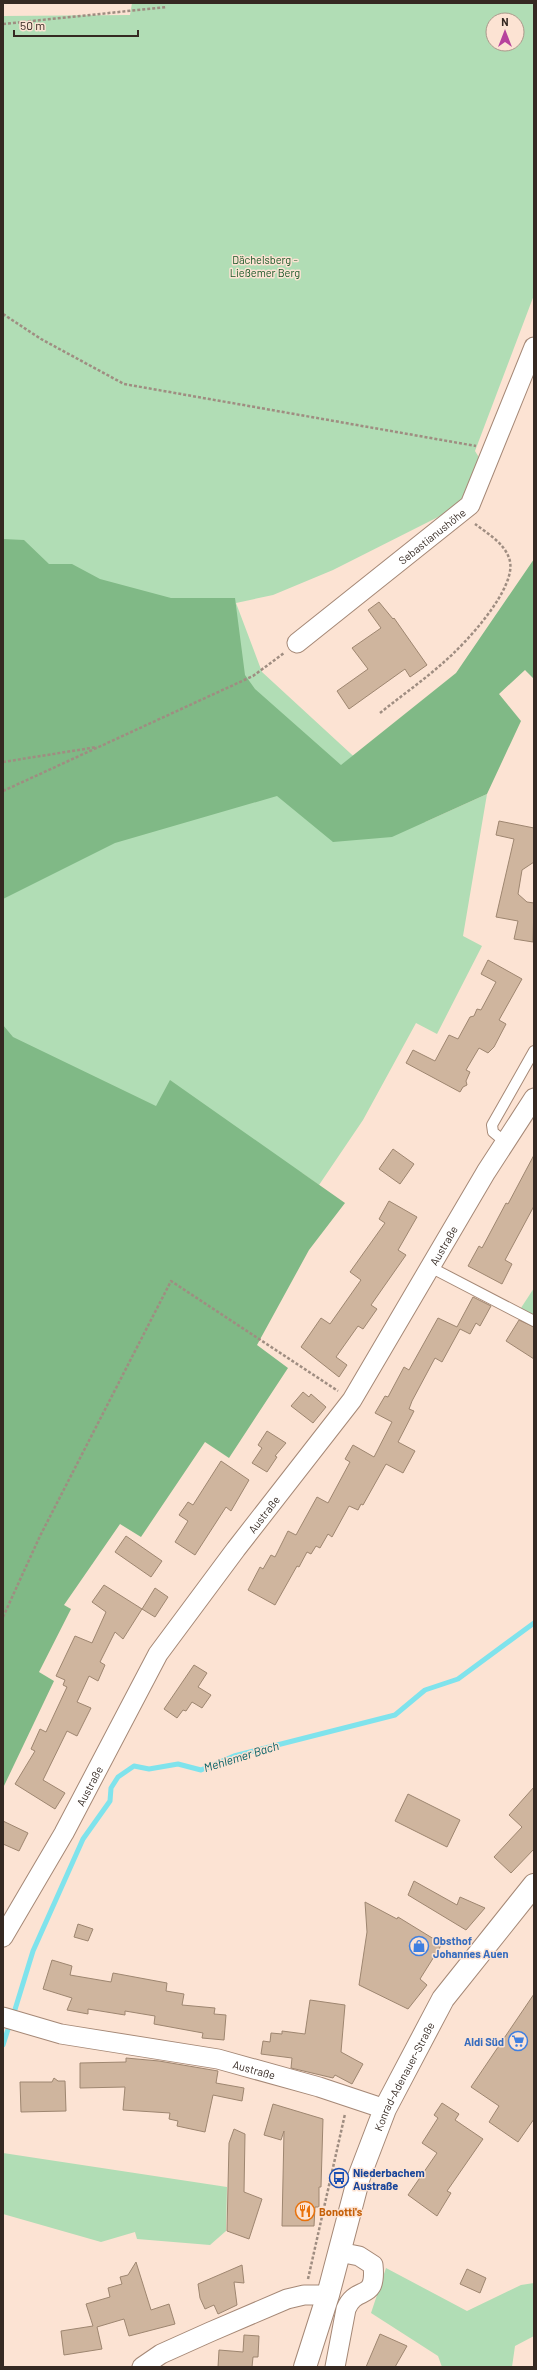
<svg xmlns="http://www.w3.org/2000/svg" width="537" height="2370" viewBox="0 0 537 2370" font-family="Barlow,sans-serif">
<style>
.green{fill:#b1ddb5;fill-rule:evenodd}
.forest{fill:#80b986}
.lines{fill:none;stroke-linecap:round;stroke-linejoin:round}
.stream{stroke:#7fe3ec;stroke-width:5}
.building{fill:#cfb59e;stroke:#9e8670}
.lane-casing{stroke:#a58876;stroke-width:12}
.street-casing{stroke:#a58876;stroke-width:21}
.secondary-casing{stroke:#a58876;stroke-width:24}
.path{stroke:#9f8d81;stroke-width:2.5;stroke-dasharray:3 2;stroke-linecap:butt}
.lane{stroke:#fff;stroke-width:10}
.street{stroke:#fff;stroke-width:19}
.secondary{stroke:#fff;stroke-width:22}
.labels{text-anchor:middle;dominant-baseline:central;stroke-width:3;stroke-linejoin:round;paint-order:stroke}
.park-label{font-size:11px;fill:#185626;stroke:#fce3d3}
.street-label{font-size:11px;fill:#352922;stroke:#fce3d3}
.shop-label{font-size:11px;font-weight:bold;fill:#366cbe;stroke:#fce3d3;text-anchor:start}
.transit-label{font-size:11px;font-weight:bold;fill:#164399;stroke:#fce3d3;text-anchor:start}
.food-label{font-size:11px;font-weight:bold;fill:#c56008;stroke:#fce3d3;text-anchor:start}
.water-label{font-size:12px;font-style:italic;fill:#005e64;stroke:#fce3d3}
</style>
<rect width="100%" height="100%" fill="#fce3d3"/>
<!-- green -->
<g class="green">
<path d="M132,3H534V295L475,451L483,464L467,497L448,512L333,570L273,595L236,603L262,672L425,822L487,794L463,936L482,946L437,1034L416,1023L363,1120L319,1185L302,1173L3,1509V16L130,15ZM493,20H517V44H493Z"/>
<path d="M534,1288V1319L519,1311Z"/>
<path d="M3,2153L227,2187L226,2231L210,2245L137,2239L135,2232L101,2242L3,2214Z"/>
<path d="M386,2268L467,2311L521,2285L534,2283V2336L515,2346L512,2367H442L438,2356L371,2313Z"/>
</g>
<!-- forest -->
<g class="forest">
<path d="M3,539L24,540L49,564H72L100,579L171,598H235L245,675L255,689L341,765L456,673L534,559V679L525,670L499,694L521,721L487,794L392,837L333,842L277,796L115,843L3,899Z"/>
<path d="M3,1025L13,1037L156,1106L170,1080L345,1203L309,1250L257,1345L288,1368L229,1458L205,1442L141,1537L120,1524L64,1605L71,1609L39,1672L54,1681L3,1788Z"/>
</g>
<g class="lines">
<!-- stream -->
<g class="stream">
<path d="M13,2016L33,1951L83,1839L110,1801L111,1788L118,1777L134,1766L149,1769L178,1764L201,1770L234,1756L395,1715L425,1690L458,1679L534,1623"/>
<path d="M3,2045L10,2023"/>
</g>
</g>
<!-- building -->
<g class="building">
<path d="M379,602L393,619L394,618L427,665L410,677L405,669L349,709L337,691L368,669L352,648L381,628L368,610Z"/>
<path d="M499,821L534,828V862L522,870L518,894L527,902L534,903L533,942L514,939L518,921L496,917L514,839L496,835Z"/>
<path d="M488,960L522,979L499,1020L506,1024L494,1047L488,1053L479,1048L466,1070L470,1072L466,1081L467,1085L463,1087L460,1092L406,1063L413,1050L435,1061L449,1035L458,1039L470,1017L474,1016L477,1009L481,1010L496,982L481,974Z"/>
<path d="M393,1149L414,1164L400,1184L379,1169Z"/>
<path d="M534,1155V1206L505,1260L512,1264L502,1284L468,1266L479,1246L482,1248L506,1203L508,1204Z"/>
<path d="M389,1201L417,1217L398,1250L406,1255L371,1305L377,1309L363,1329L358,1326L336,1357L347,1365L339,1377L301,1347L321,1318L330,1324L361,1280L350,1272L385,1223L379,1219Z"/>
<path d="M473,1297L491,1306L480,1326L476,1323L470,1334L460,1329L442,1362L435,1358L412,1401L409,1409L414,1411L398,1442L415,1451L403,1473L386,1464L363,1505L361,1504L358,1510L349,1506L332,1537L328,1534L320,1548L316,1546L311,1554L307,1552L299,1567L297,1566L275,1605L248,1590L260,1567L263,1569L271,1555L275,1557L288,1531L296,1535L317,1497L328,1503L350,1462L345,1459L353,1445L374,1457L392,1422L375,1413L385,1396L388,1397L404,1367L409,1370L438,1318L457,1327Z"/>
<path d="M519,1320L534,1327V1359L506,1341Z"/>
<path d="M303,1392L309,1397L311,1394L326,1407L313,1423L291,1406Z"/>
<path d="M267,1431L286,1443L275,1456L277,1457L267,1472L252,1463L262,1448L258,1445Z"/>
<path d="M221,1461L249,1480L231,1511L226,1507L195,1555L175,1542L188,1521L179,1515L188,1502L193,1505Z"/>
<path d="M126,1536L162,1561L151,1577L115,1552Z"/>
<path d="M104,1585L142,1609L123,1639L115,1632L100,1662L105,1665L98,1681L89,1676L77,1702L91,1708L77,1736L67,1731L43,1780L65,1793L55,1809L15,1784L35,1751L31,1749L40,1729L46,1732L67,1687L63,1685L65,1680L56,1676L75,1636L92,1643L106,1612L92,1602Z"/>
<path d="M155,1588L168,1597L155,1617L142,1609Z"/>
<path d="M194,1665L207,1673L198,1687L211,1695L202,1708L192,1702L186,1711L183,1710L177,1718L164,1709Z"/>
<path d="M534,1787V1849L511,1873L494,1857L522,1827L509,1815Z"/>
<path d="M408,1794L460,1820L447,1847L395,1821Z"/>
<path d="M3,1821L28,1833L19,1851L3,1844Z"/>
<path d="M414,1881L457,1905L460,1897L485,1908L466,1930L408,1895Z"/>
<path d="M365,1902L397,1919L398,1917L442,1944L420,1979L427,1985L408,2009L359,1985L367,1932Z"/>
<path d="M78,1924L93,1929L88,1941L74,1937Z"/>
<path d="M52,1960L72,1966L70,1975L111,1982L113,1973L167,1983L166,1991L184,1994L182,2005L215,2008L214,2014L226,2015L224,2040L202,2038L203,2033L154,2024L155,2016L125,2011V2015L88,2009V2014L67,2010L72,1998L43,1989Z"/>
<path d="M534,1994V2119L518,2142L489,2122L499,2106L471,2087Z"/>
<path d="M310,2000L345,2005L341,2052L363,2064L352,2084L335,2075L333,2078L291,2068L292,2058L261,2054L263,2041L270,2042L271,2033L282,2034V2031L305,2034Z"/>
<path d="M126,2058L159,2061L218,2071L216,2083L244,2088L242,2101L213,2095L205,2132L177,2126L178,2121L169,2119L170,2113L123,2110L125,2087L80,2088V2063L126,2062Z"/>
<path d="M54,2078L58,2081H65L66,2111L21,2112L20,2082H52Z"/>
<path d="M442,2103L459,2114L455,2120L483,2139L447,2191L451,2193L437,2216L408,2195L437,2153L422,2143L438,2118L434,2115Z"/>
<path d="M273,2104L323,2119L321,2187H319V2207H315L314,2226H282L284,2131L281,2140L264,2135Z"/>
<path d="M234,2129L245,2134L244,2192L262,2199L249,2239L227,2231L229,2143Z"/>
<path d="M136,2262L151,2310L169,2304L175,2324L129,2336L124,2319L97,2327L102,2349L64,2355L61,2331L93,2326L86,2304L110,2297L108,2288L122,2284L120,2277L128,2275Z"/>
<path d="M242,2265L244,2283L234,2282L237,2305L218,2314L214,2305L205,2309L200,2298L198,2284Z"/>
<path d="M467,2269L486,2278L480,2293L460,2284Z"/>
<path d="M380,2334L407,2346L395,2367H366Z"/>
<path d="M244,2335L259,2336L258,2357H253L252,2367H218L219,2350L243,2352Z"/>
</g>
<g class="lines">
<!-- lane casing -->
<g class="lane-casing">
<g id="lane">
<path d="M505,1142L493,1132L492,1125L534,1051"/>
<path d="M430,1267L534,1321"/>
</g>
</g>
<!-- street casing -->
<g class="street-casing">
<g id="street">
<path id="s1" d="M297,643L470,505L534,347"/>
<path id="s2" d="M3,1937L64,1833L158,1654L236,1549L352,1400L486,1172L534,1098"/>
<path id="s3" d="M3,2017L61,2034L218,2059L319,2087L385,2109"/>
<path d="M142,2367L161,2354L210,2332L287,2299L304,2295H328"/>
<path d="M335,2367L346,2309C356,2284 377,2303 373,2265L359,2256L339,2252"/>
</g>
</g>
<!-- secondary casing -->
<g class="secondary-casing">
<g id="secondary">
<path id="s4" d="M305,2367L328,2295L359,2177L385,2109L443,1999L534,1885"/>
</g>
</g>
<!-- path -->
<g class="path">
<path d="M3,24L167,7"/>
<path d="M3,314L41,339L124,384L476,446"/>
<path d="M380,713C401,696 424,680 444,662C464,645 520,586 509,558C504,543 487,533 475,524"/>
<path d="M3,762L97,747"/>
<path d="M3,791L253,676L284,653"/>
<path d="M3,1617L40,1536L171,1281L338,1391"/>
<path d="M308,2279L345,2114"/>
</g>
<!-- lane -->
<use href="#lane" class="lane"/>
<!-- street -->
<use href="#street" class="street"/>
<!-- secondary -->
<use href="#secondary" class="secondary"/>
</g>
<!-- icons -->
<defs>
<g id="shop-ring" transform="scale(1)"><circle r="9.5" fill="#fce3d3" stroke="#3f7fe0" stroke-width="1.5"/><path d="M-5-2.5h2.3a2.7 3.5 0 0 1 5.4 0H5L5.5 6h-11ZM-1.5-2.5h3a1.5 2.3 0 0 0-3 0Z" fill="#3f7fe0"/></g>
<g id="supermarket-ring" transform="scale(1)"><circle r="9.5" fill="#fce3d3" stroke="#3f7fe0" stroke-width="1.5"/><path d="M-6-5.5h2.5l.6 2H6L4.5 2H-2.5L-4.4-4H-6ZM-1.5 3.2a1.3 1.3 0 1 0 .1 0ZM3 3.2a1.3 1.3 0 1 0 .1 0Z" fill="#3f7fe0"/></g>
<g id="bus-ring" transform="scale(1)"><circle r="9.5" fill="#fce3d3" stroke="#1a4fb4" stroke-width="1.5"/><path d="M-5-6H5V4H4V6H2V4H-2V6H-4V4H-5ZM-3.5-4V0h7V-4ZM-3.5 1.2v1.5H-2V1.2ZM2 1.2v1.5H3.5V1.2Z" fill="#1a4fb4"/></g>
<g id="restaurant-ring" transform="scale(1)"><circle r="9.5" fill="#fce3d3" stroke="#e8710a" stroke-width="1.5"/><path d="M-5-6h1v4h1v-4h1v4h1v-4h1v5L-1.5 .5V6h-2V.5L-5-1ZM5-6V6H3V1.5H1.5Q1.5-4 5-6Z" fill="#e8710a"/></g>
</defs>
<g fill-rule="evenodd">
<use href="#shop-ring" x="419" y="1946"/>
<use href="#supermarket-ring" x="518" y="2041"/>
<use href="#bus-ring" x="339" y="2178"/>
<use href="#restaurant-ring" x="305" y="2211"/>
</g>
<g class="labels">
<!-- park labels -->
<g class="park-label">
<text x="265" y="259">Dächelsberg -<tspan x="265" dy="13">Ließemer Berg</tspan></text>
</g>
<!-- street labels -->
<g class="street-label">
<text stroke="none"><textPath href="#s1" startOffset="172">Sebastianushöhe</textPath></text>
<text stroke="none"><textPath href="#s2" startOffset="822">Austraße</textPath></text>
<text stroke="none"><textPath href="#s2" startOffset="498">Austraße</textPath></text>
<text stroke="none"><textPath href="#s2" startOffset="174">Austraße</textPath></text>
<text stroke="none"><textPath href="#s3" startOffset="257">Austraße</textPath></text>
<text stroke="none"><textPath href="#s4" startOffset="308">Konrad-Adenauer-Straße</textPath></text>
</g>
<!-- shop labels -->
<g class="shop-label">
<text x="433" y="1940">Obsthof<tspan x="433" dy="13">Johannes Auen</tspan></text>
<text x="504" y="2041" text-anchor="end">Aldi Süd</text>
</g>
<!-- transit labels -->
<g class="transit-label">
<text x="353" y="2172">Niederbachem<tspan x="353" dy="13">Austraße</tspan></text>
</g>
<!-- food labels -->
<g class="food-label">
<text x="319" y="2211">Bonotti's</text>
</g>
<!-- water labels -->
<g class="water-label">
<text transform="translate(241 1756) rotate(-17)">Mehlemer Bach</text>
</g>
</g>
<!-- border -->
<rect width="537" height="2370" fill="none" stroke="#352922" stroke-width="8"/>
<!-- north arrow -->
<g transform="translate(505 32)"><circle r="19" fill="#fce3d3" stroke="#ac998c"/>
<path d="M0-3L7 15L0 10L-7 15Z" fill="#b6439d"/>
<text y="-6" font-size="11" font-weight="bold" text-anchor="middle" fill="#352922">N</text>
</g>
<!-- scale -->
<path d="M14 30v6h124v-6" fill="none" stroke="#352922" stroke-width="2"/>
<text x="20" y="30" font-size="12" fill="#352922" stroke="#fce3d3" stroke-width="3" paint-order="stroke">50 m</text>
</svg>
